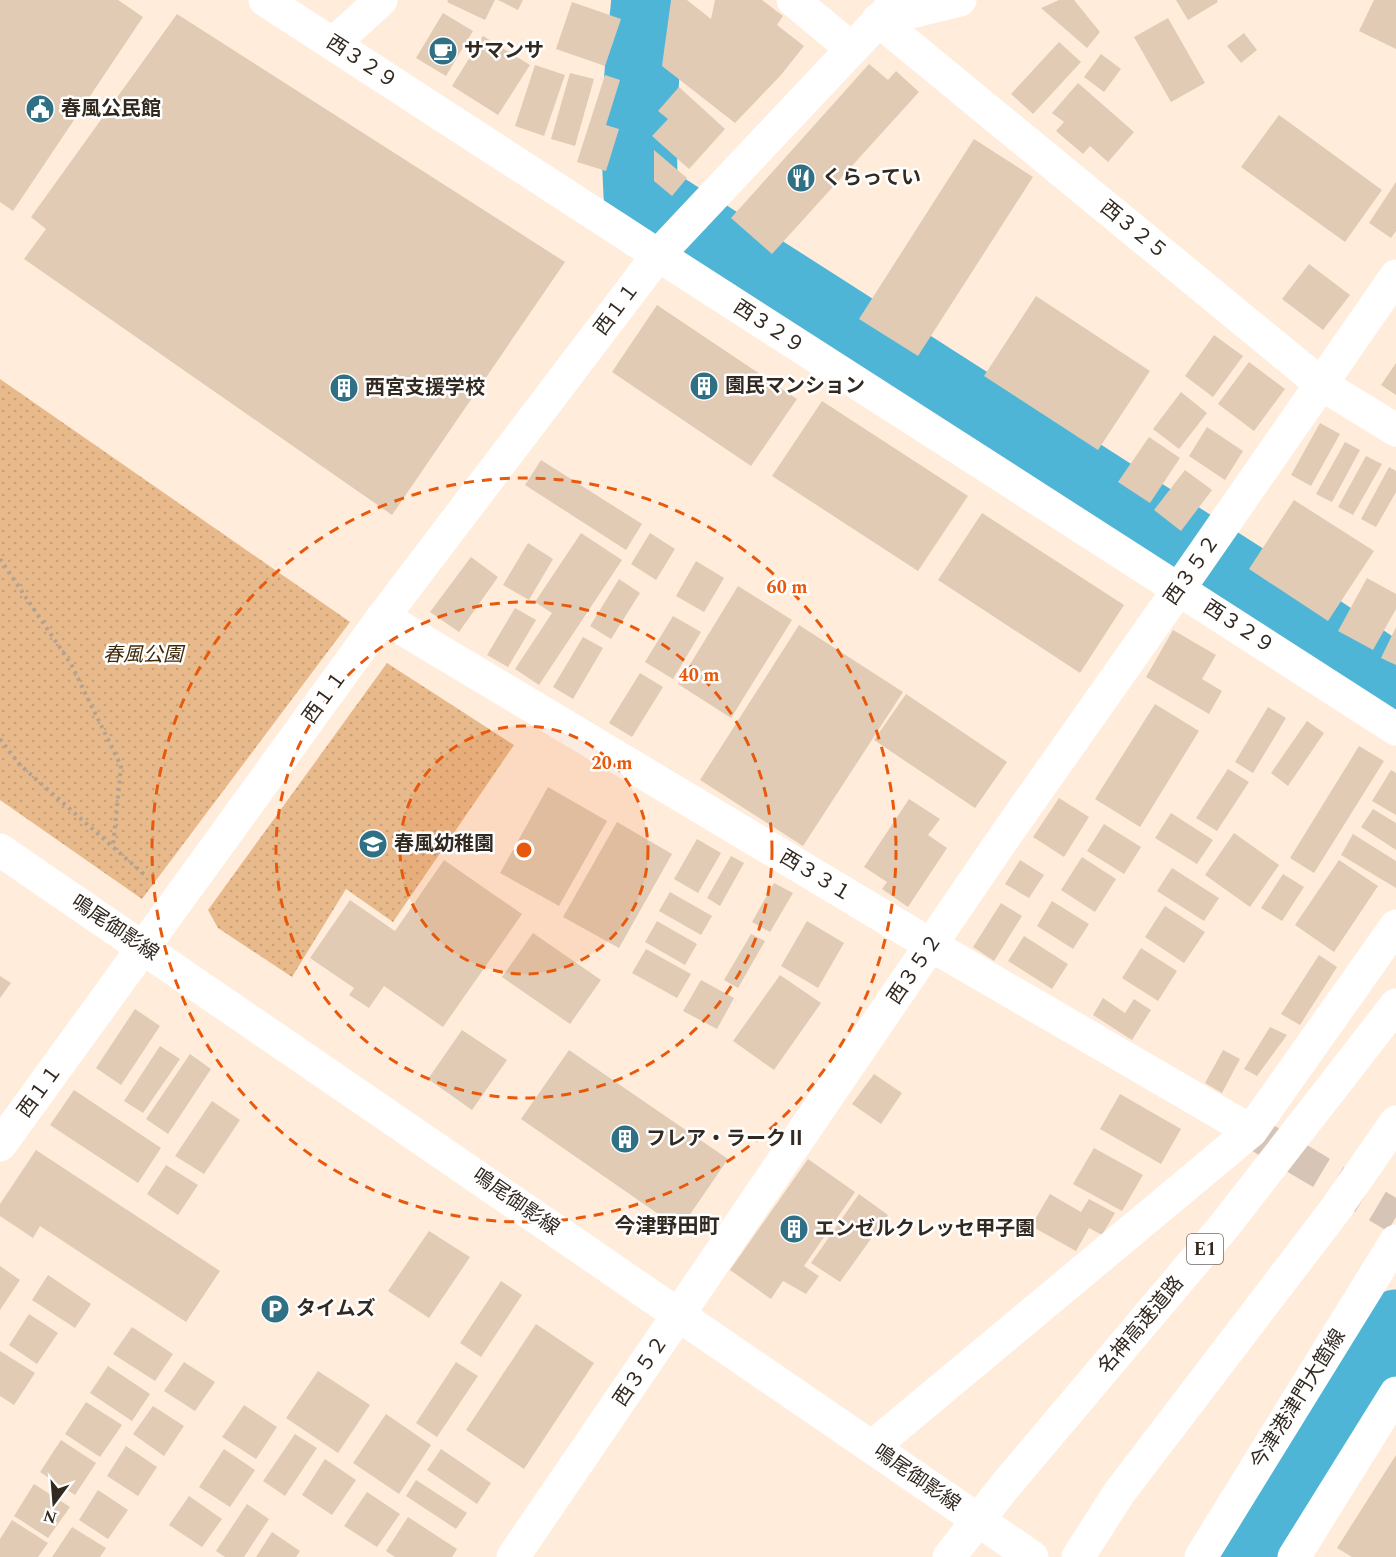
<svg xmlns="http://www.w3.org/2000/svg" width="1396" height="1557" viewBox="0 0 1396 1557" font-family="Spectral,'Noto Sans JP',serif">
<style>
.park{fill:url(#park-dots)}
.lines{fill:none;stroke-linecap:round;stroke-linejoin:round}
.river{stroke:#4eb5d7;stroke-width:75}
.building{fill:#e1cbb5}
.street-tunnel{stroke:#d6c5b6;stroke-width:33;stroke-dasharray:33 16;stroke-linecap:butt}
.path{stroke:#b1a294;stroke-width:4;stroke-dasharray:3 4.5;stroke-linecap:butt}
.street{stroke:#fff;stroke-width:33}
.secondary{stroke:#fff;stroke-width:33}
.highway{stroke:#fff;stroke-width:33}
.ring{fill:none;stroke:#e8590c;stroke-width:3;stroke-dasharray:10 8}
.labels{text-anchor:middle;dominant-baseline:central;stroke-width:5;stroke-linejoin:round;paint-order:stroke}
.shield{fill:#fff;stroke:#706964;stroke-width:1.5}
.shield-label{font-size:18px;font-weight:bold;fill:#322921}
.poi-label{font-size:20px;font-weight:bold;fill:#322921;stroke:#fff;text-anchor:start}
.street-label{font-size:20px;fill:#322921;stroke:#fff}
.park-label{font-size:20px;font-style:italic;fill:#40280b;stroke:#fff}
.neighbourhood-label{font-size:21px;font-weight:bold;fill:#322921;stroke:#fff}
.centre{fill:#e8590c;stroke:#fff;stroke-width:3}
.ring-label{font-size:18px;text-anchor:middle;font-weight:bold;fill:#e8590c;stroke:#fff;stroke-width:5;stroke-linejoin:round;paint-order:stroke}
</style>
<defs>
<pattern id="park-dots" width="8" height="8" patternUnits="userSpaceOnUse" patternTransform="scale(1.5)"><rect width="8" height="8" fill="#e8ba8b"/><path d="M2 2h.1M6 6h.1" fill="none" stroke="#c7a078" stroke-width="1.8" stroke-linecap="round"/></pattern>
</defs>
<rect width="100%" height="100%" fill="#ffecdb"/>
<!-- park -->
<g class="park">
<path d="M0,379L350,622L142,899L0,800Z"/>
<path d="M387,663L514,745L393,922L346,889L292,977L218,928L208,910Z"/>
</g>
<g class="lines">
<!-- river -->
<g class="river">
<path d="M649,0C641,65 637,130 641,195L1246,582L1396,684"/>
<path d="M1250,1557L1396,1327"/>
</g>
</g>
<!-- building -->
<g class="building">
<path d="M0,0H118L143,17L13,211L0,202Z"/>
<path d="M448,0H495L485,20L447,2Z"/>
<path d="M498,0H523L518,10Z"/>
<path d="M671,0H687L711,19L715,0H762L783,16L777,25L804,46L781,75L735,123L662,66Z"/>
<path d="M1059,0H1074L1100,32L1087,48L1041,8Z"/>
<path d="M1176,0H1217L1218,2L1188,20Z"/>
<path d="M1374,0H1396V49L1359,31Z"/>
<path d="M572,2L621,19L605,66L556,49Z"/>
<path d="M443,13L473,31L446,76L416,58Z"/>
<path d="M177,14L565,262L392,515L24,259L46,229L31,217Z"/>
<path d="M1168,18L1205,83L1171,102L1134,37Z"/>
<path d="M1244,33L1257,50L1241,63L1227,46Z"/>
<path d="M483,36L530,65L498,115L452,86Z"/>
<path d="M1059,42L1081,62L1033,114L1011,94Z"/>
<path d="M1101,54L1121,69L1104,92L1084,77Z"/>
<path d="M869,64L888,80L896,71L919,92L772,254L731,218Z"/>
<path d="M535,65L565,75L544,136L515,126Z"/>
<path d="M570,73L594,79L575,146L551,139Z"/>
<path d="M605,75L620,80L606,125L619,129L606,171L577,162Z"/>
<path d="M1078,83L1134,132L1108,162L1090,146L1083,154L1056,131L1064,122L1052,113Z"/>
<path d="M679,87L725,129L689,169L652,136L668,119L658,111Z"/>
<path d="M1279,115L1382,190L1345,242L1241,167Z"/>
<path d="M974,139L1033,177L918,356L859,319Z"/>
<path d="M654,150L687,178L672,196L654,181Z"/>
<path d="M1396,182V231L1391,238L1369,223Z"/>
<path d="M1309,264L1350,295L1323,330L1282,299Z"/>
<path d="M1036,296L1150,371L1098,450L984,376Z"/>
<path d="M657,305L797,399L751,466L612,372Z"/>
<path d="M1214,335L1243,356L1213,397L1185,376Z"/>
<path d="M1249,362L1285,389L1254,431L1218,404Z"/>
<path d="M1396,363V395L1381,385Z"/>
<path d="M1181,392L1207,413L1179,449L1153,429Z"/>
<path d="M822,401L968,496L918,571L772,476Z"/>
<path d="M1320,423L1340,434L1311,486L1291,475Z"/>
<path d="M1207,427L1243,451L1225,480L1189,456Z"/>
<path d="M1149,437L1180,458L1150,503L1118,482Z"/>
<path d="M1345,442L1360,450L1332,502L1316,494Z"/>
<path d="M1366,456L1382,464L1353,515L1338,507Z"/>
<path d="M541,460L642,524L626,550L525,485Z"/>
<path d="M1389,467L1396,471V492L1376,527L1361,519Z"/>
<path d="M1185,470L1212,490L1181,531L1154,510Z"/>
<path d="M1294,500L1374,551L1328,621L1249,569Z"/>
<path d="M982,513L1124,605L1080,673L938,580Z"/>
<path d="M581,533L622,560L539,685L515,669L552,613L535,602Z"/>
<path d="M650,533L675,549L656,580L631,564Z"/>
<path d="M528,543L553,559L529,600L503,585Z"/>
<path d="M471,557L498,577L459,632L430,612Z"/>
<path d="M696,561L724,578L704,612L676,596Z"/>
<path d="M1367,578L1396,594V609L1373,650L1338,631Z"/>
<path d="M619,579L640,593L611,639L590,626Z"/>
<path d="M738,586L792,620L731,718L678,684Z"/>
<path d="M515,608L536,620L508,667L487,655Z"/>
<path d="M673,616L701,632L673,679L645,662Z"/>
<path d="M799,625L903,692L803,846L700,780Z"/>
<path d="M1396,627V665L1381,658Z"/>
<path d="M1173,630L1216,655L1202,679L1222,691L1209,714L1146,677Z"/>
<path d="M583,637L603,648L573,699L553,687Z"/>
<path d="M640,673L663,687L632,737L609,723Z"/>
<path d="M906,694L1007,762L975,808L874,740Z"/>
<path d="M1155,704L1199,731L1140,827L1095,799Z"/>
<path d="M1268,707L1286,718L1253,773L1235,762Z"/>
<path d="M1307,721L1324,733L1288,786L1271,773Z"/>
<path d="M1359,746L1384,761L1314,873L1290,858Z"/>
<path d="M1228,769L1249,782L1217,831L1196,818Z"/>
<path d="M1391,770L1396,773V815L1372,801Z"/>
<path d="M548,787L607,821L559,906L500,873Z"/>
<path d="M1059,798L1089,817L1064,857L1033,837Z"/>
<path d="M909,799L940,819L928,835L947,848L908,907L882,889L887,882L864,867Z"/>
<path d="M1373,809L1396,823V850L1361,827Z"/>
<path d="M1171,813L1213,840L1197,864L1155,838Z"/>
<path d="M617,822L672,854L619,948L563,917Z"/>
<path d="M1104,824L1141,847L1124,874L1087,851Z"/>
<path d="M1234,833L1279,865L1250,907L1205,875Z"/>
<path d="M1353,834L1396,861V888L1341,855Z"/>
<path d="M697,839L721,853L698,893L674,879Z"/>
<path d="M731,856L744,863L720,906L707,898Z"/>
<path d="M1082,857L1116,879L1095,912L1061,890Z"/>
<path d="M444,860L522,914L443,1027L384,986L369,1008L349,995L354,988L310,958L350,900L395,931Z"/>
<path d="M1020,860L1044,875L1029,898L1005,884Z"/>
<path d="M1339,860L1378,886L1334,952L1295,925Z"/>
<path d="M1172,868L1219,898L1204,921L1157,891Z"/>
<path d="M1283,874L1304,887L1282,921L1261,908Z"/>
<path d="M774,883L793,893L770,932L752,922Z"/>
<path d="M670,892L712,916L701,935L659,911Z"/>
<path d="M1052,901L1089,924L1073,949L1037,926Z"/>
<path d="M1001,903L1022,916L994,961L973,947Z"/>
<path d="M1165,906L1205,932L1184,963L1145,937Z"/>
<path d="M657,921L697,944L685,965L645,942Z"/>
<path d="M807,921L844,943L818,988L781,966Z"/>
<path d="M533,933L601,980L570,1024L502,977Z"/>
<path d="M751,934L765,941L738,988L724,980Z"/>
<path d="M1024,936L1068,964L1052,989L1008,961Z"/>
<path d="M1141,948L1177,971L1158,1001L1122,978Z"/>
<path d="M646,949L691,974L677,998L632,973Z"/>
<path d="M1319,955L1337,967L1300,1025L1281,1014Z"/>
<path d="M780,975L821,1003L774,1070L733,1041Z"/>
<path d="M0,976L11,983L0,998Z"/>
<path d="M701,980L734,998L717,1029L683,1011Z"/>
<path d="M1103,998L1125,1013L1134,999L1151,1010L1132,1040L1093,1015Z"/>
<path d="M135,1009L160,1026L121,1085L96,1068Z"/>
<path d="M1270,1027L1287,1035L1257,1076L1244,1069Z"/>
<path d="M462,1030L507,1060L472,1110L428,1079Z"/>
<path d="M160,1046L180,1059L143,1113L124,1101Z"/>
<path d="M569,1050L728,1159L680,1229L521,1119Z"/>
<path d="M1223,1050L1240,1059L1222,1093L1205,1083Z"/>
<path d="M190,1054L211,1069L168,1134L146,1119Z"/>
<path d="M874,1074L902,1093L881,1124L852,1104Z"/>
<path d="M74,1090L161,1148L138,1183L50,1125Z"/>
<path d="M1120,1094L1181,1129L1161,1164L1100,1129Z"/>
<path d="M212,1101L240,1120L204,1174L175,1156Z"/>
<path d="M1094,1148L1143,1175L1122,1211L1073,1184Z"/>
<path d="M36,1150L220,1271L186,1322L40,1226L33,1238L0,1216V1204Z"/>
<path d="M808,1159L855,1192L804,1266L819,1276L806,1294L783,1281L771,1299L730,1270Z"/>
<path d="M166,1165L198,1185L178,1215L147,1194Z"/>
<path d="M859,1194L888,1215L840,1282L811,1263Z"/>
<path d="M1050,1194L1081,1212L1089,1199L1115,1213L1102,1235L1089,1228L1076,1251L1031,1226Z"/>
<path d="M429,1231L470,1257L429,1318L388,1291Z"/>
<path d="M0,1266L20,1280L0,1310Z"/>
<path d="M48,1275L91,1304L75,1328L32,1300Z"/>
<path d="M501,1281L522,1295L481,1357L460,1343Z"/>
<path d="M29,1314L58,1333L37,1364L9,1345Z"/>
<path d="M536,1324L594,1363L524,1469L466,1430Z"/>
<path d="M132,1327L173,1354L155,1381L113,1354Z"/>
<path d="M0,1351L35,1373L14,1405L0,1396Z"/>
<path d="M184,1362L215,1382L195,1411L164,1391Z"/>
<path d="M456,1362L478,1376L437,1437L416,1423Z"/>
<path d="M108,1366L150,1394L132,1421L90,1393Z"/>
<path d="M318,1371L370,1405L338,1453L286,1418Z"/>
<path d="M86,1402L122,1425L100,1457L65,1434Z"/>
<path d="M244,1405L277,1427L256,1459L222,1437Z"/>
<path d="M153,1406L184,1426L164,1456L133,1434Z"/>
<path d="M386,1414L431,1445L399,1494L353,1463Z"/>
<path d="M295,1434L317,1448L285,1496L263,1481Z"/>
<path d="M61,1440L96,1463L75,1495L40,1472Z"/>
<path d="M126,1446L157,1467L138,1496L107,1476Z"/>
<path d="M224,1449L255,1470L230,1507L199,1487Z"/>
<path d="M441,1449L491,1483L477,1504L427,1470Z"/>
<path d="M1396,1455V1557H1352L1337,1548Z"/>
<path d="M325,1459L356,1480L332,1515L302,1495Z"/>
<path d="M416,1480L467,1513L456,1529L406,1496Z"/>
<path d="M34,1484L70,1507L48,1538L14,1516Z"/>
<path d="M98,1490L128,1510L108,1539L79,1520Z"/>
<path d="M367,1492L400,1514L377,1547L344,1526Z"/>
<path d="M189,1496L222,1519L202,1547L169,1525Z"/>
<path d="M247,1504L269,1519L244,1557H225L216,1551Z"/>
<path d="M408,1517L457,1549L452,1557H395L386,1551Z"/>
<path d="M12,1520L48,1543L38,1557H0V1539Z"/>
<path d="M72,1527L106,1548L100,1557H52Z"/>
<path d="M272,1532L300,1551L296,1557H256Z"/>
</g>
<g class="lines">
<!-- street-tunnel -->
<path class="street-tunnel" d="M1251,1131L1396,1217"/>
<!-- path -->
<g class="path">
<path d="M0,559L71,664L121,766L113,846"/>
<path d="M0,739L20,765L147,877"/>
</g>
<!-- street -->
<g class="street">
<path d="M265,0L658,255L1396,729"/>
<path d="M793,0L852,49"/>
<path d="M878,20L1321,384L1396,430"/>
<path d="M878,20L960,0"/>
<path d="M334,43L381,0"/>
<path d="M383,617L931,945L1251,1131"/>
<path d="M0,1145L383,617L658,255L898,0"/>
<path d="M872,1447L1251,1131L1396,926"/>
<path d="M513,1557L1005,836L1181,586L1396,276"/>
<path d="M1294,1557L1396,1393"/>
</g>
<!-- secondary -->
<g class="secondary">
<path d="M0,850L1032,1557"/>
<path d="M1201,1557L1396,1241"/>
</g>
<!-- highway -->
<g class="highway">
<path d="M949,1557L1005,1486L1225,1225L1396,1005"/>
<path d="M1078,1557L1119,1493L1335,1210L1396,1122"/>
</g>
</g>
<!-- distance rings -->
<circle cx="524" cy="850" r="124" fill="#e8590c" fill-opacity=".12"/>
<g class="ring">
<circle cx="524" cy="850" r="124"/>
<circle cx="524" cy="850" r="248"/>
<circle cx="524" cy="850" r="372"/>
</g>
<!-- icons -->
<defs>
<g id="cafe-disc" transform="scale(1.5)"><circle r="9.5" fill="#307084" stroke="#fff"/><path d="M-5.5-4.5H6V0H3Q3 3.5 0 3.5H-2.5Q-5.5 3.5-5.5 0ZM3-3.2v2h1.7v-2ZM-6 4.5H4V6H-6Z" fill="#fff"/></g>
<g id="civic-disc" transform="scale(1.5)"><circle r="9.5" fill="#307084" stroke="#fff"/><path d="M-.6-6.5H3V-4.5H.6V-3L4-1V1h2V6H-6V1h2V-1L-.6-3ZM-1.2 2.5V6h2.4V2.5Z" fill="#fff"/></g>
<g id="restaurant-disc" transform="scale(1.5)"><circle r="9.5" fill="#307084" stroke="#fff"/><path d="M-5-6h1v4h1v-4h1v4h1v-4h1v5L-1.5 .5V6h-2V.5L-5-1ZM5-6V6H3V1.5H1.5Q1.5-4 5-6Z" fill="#fff"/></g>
<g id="building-disc" transform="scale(1.5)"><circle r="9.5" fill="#307084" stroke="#fff"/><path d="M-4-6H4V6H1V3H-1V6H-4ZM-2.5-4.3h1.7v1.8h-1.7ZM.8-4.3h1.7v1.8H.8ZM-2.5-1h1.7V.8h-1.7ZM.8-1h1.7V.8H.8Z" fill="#fff"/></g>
<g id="school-disc" transform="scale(1.5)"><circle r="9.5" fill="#307084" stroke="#fff"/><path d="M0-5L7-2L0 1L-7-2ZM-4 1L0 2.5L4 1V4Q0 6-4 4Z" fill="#fff"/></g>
<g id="parking-disc" transform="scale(1.5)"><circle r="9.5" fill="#307084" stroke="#fff"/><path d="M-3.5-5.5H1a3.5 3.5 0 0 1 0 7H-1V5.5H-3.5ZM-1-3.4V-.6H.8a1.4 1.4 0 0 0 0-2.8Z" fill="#fff"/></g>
</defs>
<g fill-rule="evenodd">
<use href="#cafe-disc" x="443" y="51"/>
<use href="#civic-disc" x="40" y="109"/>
<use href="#restaurant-disc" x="801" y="178"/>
<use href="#building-disc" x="704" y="386"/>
<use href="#building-disc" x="344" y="388"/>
<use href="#school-disc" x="373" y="844"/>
<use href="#building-disc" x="625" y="1139"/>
<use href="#building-disc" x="794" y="1229"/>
<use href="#parking-disc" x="275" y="1309"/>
</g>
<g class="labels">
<!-- shield labels -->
<rect class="shield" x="1187" y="1234" width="36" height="30" rx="4.5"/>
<g class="shield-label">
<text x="1205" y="1249">E1</text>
</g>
<!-- poi labels -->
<g class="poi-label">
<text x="464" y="51">サマンサ</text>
<text x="61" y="109">春風公民館</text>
<text x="822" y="178">くらってい</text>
<text x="725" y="386">園民マンション</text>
<text x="365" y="388">西宮支援学校</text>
<text x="394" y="844">春風幼稚園</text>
<text x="646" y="1139">フレア・ラークⅡ</text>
<text x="815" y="1229">エンゼルクレッセ甲子園</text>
<text x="296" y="1309">タイムズ</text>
</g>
<!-- street labels -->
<g class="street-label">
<text transform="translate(362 62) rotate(33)">西３２９</text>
<text transform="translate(1134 230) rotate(39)">西３２５</text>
<text transform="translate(617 309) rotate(-53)">西１１</text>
<text transform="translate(769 327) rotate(33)">西３２９</text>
<text transform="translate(1192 570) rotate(-55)">西３５２</text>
<text transform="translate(1239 627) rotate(33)">西３２９</text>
<text transform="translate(325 697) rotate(-54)">西１１</text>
<text transform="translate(816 876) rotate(31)">西３３１</text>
<text transform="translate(115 928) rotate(34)">鳴尾御影線</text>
<text transform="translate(915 969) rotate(-56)">西３５２</text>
<text transform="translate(40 1091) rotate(-54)">西１１</text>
<text transform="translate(516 1202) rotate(35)">鳴尾御影線</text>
<text transform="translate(1141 1325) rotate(-50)">名神高速道路</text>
<text transform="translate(641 1371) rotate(-56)">西３５２</text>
<text transform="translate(1298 1399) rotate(-58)">今津港津門大箇線</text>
<text transform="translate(917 1478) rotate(35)">鳴尾御影線</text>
</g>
<!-- park labels -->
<g class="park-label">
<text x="143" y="655">春風公園</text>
</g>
<!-- neighbourhood labels -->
<g class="neighbourhood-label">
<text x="667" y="1227">今津野田町</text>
</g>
</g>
<circle cx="524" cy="850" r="9" class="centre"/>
<g class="ring-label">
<text x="787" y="593">60 m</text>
<text x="699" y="681">40 m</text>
<text x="612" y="769">20 m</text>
</g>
<!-- north arrow -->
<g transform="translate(54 1503) rotate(196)" stroke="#ffffff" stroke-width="4.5" paint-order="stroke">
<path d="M0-4.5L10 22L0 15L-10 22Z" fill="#322921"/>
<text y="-9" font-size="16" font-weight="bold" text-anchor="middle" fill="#322921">N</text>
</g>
</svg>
